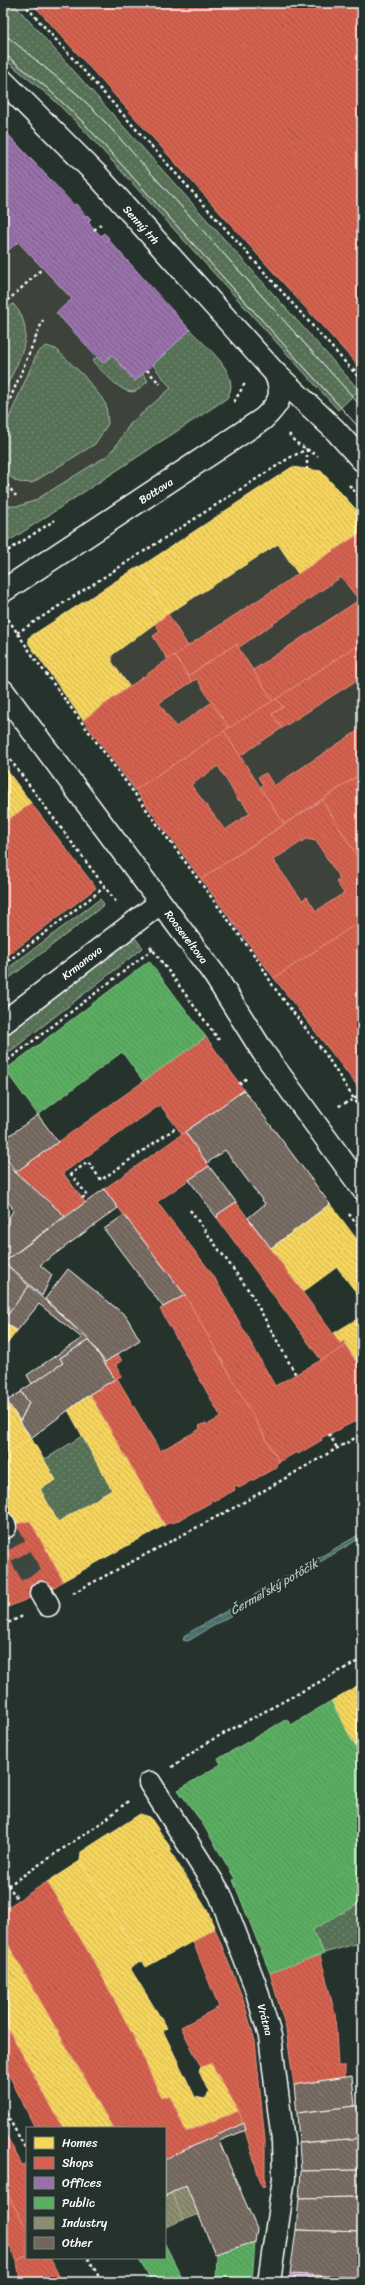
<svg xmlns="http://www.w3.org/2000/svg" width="365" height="2285" viewBox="0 0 365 2285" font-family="Sriracha,sans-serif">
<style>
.built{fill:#3d423b}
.grass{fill:url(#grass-dots);stroke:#abb8aa}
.water{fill:url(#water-waves);stroke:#91a7a6}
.homes{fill:url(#homes-back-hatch);stroke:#f9e28d}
.shops{fill:url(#shops-back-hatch);stroke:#e29082;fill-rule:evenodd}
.offices{fill:url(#offices-back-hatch);stroke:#b89bc4}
.public{fill:url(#public-back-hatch);stroke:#8cc690}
.industry{fill:url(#industry-back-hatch);stroke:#aeae9a}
.building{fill:url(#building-back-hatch);stroke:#fff}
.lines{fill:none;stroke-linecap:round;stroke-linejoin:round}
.minor-tunnel{stroke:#3c4742;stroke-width:22;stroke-dasharray:22 11;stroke-linecap:butt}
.minor-casing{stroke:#fff;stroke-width:25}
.path{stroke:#fff;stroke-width:2.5;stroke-dasharray:3 3;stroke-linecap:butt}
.minor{stroke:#26332d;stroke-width:22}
.tram{stroke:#fff;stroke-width:1}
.labels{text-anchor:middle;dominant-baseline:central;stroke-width:4;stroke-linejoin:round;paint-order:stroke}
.street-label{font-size:11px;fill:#fff;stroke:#26332d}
.water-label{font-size:12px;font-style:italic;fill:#adbdbc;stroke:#26332d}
</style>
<defs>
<pattern id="grass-dots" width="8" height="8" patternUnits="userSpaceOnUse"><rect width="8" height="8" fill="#577056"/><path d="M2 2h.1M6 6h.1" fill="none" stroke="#70856f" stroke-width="1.8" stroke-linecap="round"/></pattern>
<pattern id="water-waves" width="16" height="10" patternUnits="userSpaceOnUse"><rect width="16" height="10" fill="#486d6b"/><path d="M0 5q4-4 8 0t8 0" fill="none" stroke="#638381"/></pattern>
<pattern id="homes-back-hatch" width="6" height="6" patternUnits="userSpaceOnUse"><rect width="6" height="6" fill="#f6d55c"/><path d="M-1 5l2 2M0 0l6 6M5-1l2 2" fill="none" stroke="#ccb358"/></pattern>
<pattern id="shops-back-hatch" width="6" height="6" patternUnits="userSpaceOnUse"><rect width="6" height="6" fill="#d6604d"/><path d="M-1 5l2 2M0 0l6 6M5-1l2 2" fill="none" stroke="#a6594d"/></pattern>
<pattern id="offices-back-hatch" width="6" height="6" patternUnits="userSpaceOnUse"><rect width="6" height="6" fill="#9970ab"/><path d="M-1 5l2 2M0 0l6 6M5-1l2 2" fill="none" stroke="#766080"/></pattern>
<pattern id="public-back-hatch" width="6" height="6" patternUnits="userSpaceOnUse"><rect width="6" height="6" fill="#5aae61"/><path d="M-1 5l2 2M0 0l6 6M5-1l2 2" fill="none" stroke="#56915b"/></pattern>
<pattern id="industry-back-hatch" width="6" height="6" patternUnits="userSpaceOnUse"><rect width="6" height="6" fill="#8c8c6e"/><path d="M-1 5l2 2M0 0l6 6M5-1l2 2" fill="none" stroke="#727260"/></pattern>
<pattern id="building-back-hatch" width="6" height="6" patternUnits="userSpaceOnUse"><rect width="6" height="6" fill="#72665d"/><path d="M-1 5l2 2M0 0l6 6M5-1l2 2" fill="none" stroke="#877d75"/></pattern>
</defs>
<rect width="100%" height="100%" fill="#26332d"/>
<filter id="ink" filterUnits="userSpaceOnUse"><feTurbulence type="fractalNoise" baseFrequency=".025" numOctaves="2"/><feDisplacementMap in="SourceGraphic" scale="8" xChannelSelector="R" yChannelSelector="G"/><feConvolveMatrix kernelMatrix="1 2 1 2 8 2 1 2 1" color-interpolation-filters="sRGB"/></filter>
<g filter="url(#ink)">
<!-- built -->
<g class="built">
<path d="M3,129L74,205L76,204L85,215L84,218L87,215L91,219L88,222L101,236L104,233L109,238L105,241L225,368L231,384L230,394L223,403L3,545Z"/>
<path d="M292,467L321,471L362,516V1092L274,978L83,720L28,640L31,635L140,567Z"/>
</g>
<!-- grass -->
<g class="grass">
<path d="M3,3L14,4L359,390L338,410L83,129L54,100L3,58Z"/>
<path d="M13,304C40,332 16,364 3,394V313Z"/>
<path d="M190,330C205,346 243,374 227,398L3,545V506H19L34,501L105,457L116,446L130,424L171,388L153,365Z"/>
<path d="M46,346L56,349L83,375L101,397L106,405L108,424L95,444L32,483L18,482L3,472V432L37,353Z"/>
<path d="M112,355L135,381L143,374L148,381C144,384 140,389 136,391C123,397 101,369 92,361L97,357L103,363Z"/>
<path d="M100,899L104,904L99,909L3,983V972Z"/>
<path d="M135,938L143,948L3,1057V1037L123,944Z"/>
<path d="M82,1436L112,1490L58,1522L40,1489L56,1480L44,1460Z"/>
<path d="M362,1902V1942L324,1953L312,1930Z"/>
</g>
<!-- water -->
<path class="water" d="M362,1533V1537L188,1641L183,1640L185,1635Z"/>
<!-- homes -->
<g class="homes">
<path d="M292,467L321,471L362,516V532L298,574L278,544L168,614L140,567Z"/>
<path d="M139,566L168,614L112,655V662L129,686L83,720L29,644L28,638Z"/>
<path d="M3,765L31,803L3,824Z"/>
<path d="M330,1204L362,1246V1300L337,1267L303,1292L271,1248Z"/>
<path d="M362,1316V1371L344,1341L340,1343L334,1333Z"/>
<path d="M3,1321L17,1331L3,1349Z"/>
<path d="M90,1394L165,1525L63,1581L30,1521L13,1524L3,1503V1455L31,1438L56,1480L40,1489L58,1522L112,1490L68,1410Z"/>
<path d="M3,1397L7,1400L31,1438L3,1455Z"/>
<path d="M362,1683V1760L331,1701Z"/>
<path d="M140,1814L150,1817L172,1850L170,1851L207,1910L215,1929L146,1967L80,1861L81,1852Z"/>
<path d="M80,1861L142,1961L130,1968L167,2028L163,2031L195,2097L205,2099L209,2093L199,2071L201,2067L211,2063L239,2111L186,2132L170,2096L161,2097L132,2034L98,1969L47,1882Z"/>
<path d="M3,1935L113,2128H63L3,2020Z"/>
</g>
<!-- shops -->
<g class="shops">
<path d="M32,3H362V370L275,274Z"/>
<path d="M362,532V642L273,701L253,670L359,600L341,577L238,648L236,644L188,676L174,655Z"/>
<path d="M168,614L188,646L168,660L153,636L160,631L155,624Z"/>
<path d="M362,642V677L282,728L272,714L283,707L276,699Z"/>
<path d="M236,644L273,701L229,730L197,679L192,682L188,676Z"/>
<path d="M174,655L192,682L159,703L176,727L212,702L229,728L135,790L83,720Z"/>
<path d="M276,699L283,707L272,714L282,728L240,756L224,731Z"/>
<path d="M362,728V773L284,824L260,787L263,785L258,777L266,773L274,786Z"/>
<path d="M224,731L284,824L201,879L135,790ZM218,766L239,801L241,800L250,813L225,830L191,785Z"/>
<path d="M362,773V808L358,810L362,817V864L322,800Z"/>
<path d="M322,800L362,864V920L274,978L201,879ZM306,839L316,841L340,879L336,882L344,893L316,911L307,897L302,900L273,860Z"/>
<path d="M31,803L96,888L3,959V824Z"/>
<path d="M362,920V1085L359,1088L274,978Z"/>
<path d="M206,1037L244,1090L182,1134L160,1105L63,1173L85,1202L65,1216L16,1172Z"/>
<path d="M185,1132L209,1166L157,1202L213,1275L275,1386L346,1346L362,1371V1418L321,1438L322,1440L298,1454L297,1452L279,1462L185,1295L104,1189Z"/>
<path d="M236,1202L340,1343L344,1341L346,1346L321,1360L217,1218L218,1214Z"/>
<path d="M185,1295L279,1462L276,1464L277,1467L239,1488L237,1485L234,1487L235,1490L214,1501L212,1499L210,1503L173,1523L171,1522L165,1525L90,1394L115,1379L105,1362L118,1354L122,1361L116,1364L122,1376L117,1378L160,1451L200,1429L199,1426L206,1423L207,1425L221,1417L160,1309Z"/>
<path d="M30,1521L63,1581L50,1590L3,1609V1527Z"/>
<path d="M47,1882L98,1969L132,2034L161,2097L170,2096L186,2132L239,2111L244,2123L165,2159V2128H113L3,1935V1910Z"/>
<path d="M215,1929L243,1999L255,2041L265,2141V2186L262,2187L239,2111L211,2063L201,2067L181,2027L219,2007L193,1942Z"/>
<path d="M320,1955L335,2014L338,2066H345V2077L294,2085L286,2029L270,1973Z"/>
<path d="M3,2020L63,2128H35L9,2075L3,2078Z"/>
<path d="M3,2129L22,2165L27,2163V2230L3,2186Z"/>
<path d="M3,2186L27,2230V2255L17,2261L3,2234Z"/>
<path d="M27,2255V2258H43L44,2260L50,2258L62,2282H20L17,2261Z"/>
</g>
<!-- offices -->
<g class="offices">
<path d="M3,129L74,205L76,204L85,215L84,218L87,215L91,219L88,222L101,236L104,233L109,238L105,242L108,239L190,330L135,381L112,355L103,363L56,313L72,299L18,242L3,255Z"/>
<path d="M290,2274L362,2278V2282H289Z"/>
</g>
<!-- public -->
<g class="public">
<path d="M149,961L206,1037L143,1081L122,1052L38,1115L5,1070Z"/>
<path d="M331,1701L362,1760V1902L312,1930L324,1953L270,1973L233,1880L235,1879L201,1821L178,1790L221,1764L218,1759L287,1719L291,1725Z"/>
<path d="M255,2242L252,2282H216L217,2253Z"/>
<path d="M165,2244L184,2282H152L138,2258H165Z"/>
</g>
<!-- industry -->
<g class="industry">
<path d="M186,2185L199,2214L183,2220L172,2193Z"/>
<path d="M172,2193L183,2220L166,2227L165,2196Z"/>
</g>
<!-- building -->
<g class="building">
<path d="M244,1090L330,1204L271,1248L248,1218L265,1204L225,1150L207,1163L185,1132Z"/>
<path d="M38,1115L58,1142L16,1172L3,1155V1140Z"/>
<path d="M7,1165L65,1216L4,1262L3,1227L13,1211L11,1205L3,1198V1170Z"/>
<path d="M209,1166L236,1202L218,1214L217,1218L189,1180Z"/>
<path d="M104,1189L118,1208L40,1265L52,1275L42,1296L4,1262Z"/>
<path d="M124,1215L185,1295L163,1307L104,1229Z"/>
<path d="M3,1261L29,1286L3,1322Z"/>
<path d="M68,1269L126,1316L140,1340L105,1362L89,1340L45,1299Z"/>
<path d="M29,1286L89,1340L60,1358L63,1363L32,1384L27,1375L82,1338L39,1304L17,1331L3,1321Z"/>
<path d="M89,1340L115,1379L90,1394L31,1438L20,1421L29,1403L21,1391L63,1363L60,1358Z"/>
<path d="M21,1392L29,1403L20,1421L7,1401Z"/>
<path d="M352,2076L355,2106L297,2113L294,2085Z"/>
<path d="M355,2106H362V2138L299,2143L297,2113Z"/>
<path d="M244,2123L246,2130L219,2141L257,2229L255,2242L215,2254L186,2185L165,2196V2159Z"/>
<path d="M362,2138V2170L301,2171L299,2143Z"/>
<path d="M362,2170V2197L299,2198L301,2171Z"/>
<path d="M362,2197V2232L296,2230L299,2198Z"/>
<path d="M296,2230L362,2232V2278L290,2274Z"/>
</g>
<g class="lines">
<!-- minor-tunnel -->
<path class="minor-tunnel" d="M5,1527L41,1593"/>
<!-- minor casing -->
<g class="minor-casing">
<g id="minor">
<path d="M3,81L97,175L275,373L335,430L362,460"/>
<path d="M3,591L263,419C279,404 285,395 275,373"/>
<path d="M3,691L214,974L263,1052L362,1188"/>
<path d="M3,1023L160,903"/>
<path d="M3,1523L5,1527"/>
<path d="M41,1593L48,1605"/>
<path d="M150,1783L220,1894L255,1985L270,2036L283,2141L284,2178L269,2282"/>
</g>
</g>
<!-- path -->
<g class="path">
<path d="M23,3L362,381"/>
<path d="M94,230L102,223"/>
<path d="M3,305L42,269"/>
<path d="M147,370L160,384"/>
<path d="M353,371L358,365"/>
<path d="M234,402L244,385L243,382"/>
<path d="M3,416L43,320"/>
<path d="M289,434L295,442L318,456"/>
<path d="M307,449V469"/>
<path d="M3,480L16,496"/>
<path d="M349,485L362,500"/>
<path d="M3,554L55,520"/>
<path d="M8,619L35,659L260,963L273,986L326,1055L354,1099L337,1107"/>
<path d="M17,633L289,458L307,449"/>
<path d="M3,750L116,902"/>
<path d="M150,946L219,1040"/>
<path d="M3,965L105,887"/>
<path d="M3,1064L153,949"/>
<path d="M239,1084L247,1078"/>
<path d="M362,1094L354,1099L362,1114"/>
<path d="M82,1198L87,1195L71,1174L88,1162L101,1180L177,1127"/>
<path d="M190,1210L250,1292L296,1375"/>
<path d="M349,1214L362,1231"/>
<path d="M329,1434L337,1448"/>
<path d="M73,1593L237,1506L362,1434"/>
<path d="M3,1625L23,1616"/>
<path d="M172,1767L208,1742L362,1659"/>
<path d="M8,1885L18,1900"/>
<path d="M3,1889L104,1821L128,1801"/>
<path d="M3,2108L27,2151"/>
<path d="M88,2258L102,2282"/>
</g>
<!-- minor -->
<use href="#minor" class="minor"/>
<!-- tram -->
<g class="tram">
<path d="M3,33L76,93L95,111L362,407"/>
<path d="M3,53L46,87L83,122L362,431"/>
</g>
</g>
</g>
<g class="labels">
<!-- street labels -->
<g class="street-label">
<text transform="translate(141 225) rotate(48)">Senný trh</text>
<text transform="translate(156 491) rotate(-33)">Bottova</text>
<text transform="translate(186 937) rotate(53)">Rooseveltova</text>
<text transform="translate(82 963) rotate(-38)">Krmanova</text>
<text transform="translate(265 2020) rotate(75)">Vrátna</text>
</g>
<!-- water labels -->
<g class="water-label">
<text transform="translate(274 1587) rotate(-30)">Čermeľský potôčik</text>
</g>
</g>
<!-- margin -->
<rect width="365" height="2285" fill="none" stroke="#26332d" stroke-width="16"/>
<rect x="8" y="8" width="349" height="2269" fill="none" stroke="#fff" stroke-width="1.5" filter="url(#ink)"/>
<!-- legend -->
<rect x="26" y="2127" width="140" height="132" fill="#26332d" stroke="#7d8581"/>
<rect x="34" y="2137" width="20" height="12" fill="#f6d55c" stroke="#7d8581"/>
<text x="62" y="2147" font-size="12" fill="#ffffff">Homes</text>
<rect x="34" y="2157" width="20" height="12" fill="#d6604d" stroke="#7d8581"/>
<text x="62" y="2167" font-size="12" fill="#ffffff">Shops</text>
<rect x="34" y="2177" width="20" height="12" fill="#9970ab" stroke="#7d8581"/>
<text x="62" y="2187" font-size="12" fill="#ffffff">Offices</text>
<rect x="34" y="2197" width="20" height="12" fill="#5aae61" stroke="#7d8581"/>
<text x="62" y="2207" font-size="12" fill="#ffffff">Public</text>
<rect x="34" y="2217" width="20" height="12" fill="#8c8c6e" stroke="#7d8581"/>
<text x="62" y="2227" font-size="12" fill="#ffffff">Industry</text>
<rect x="34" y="2237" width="20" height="12" fill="#72665d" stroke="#7d8581"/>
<text x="62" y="2247" font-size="12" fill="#ffffff">Other</text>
</svg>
